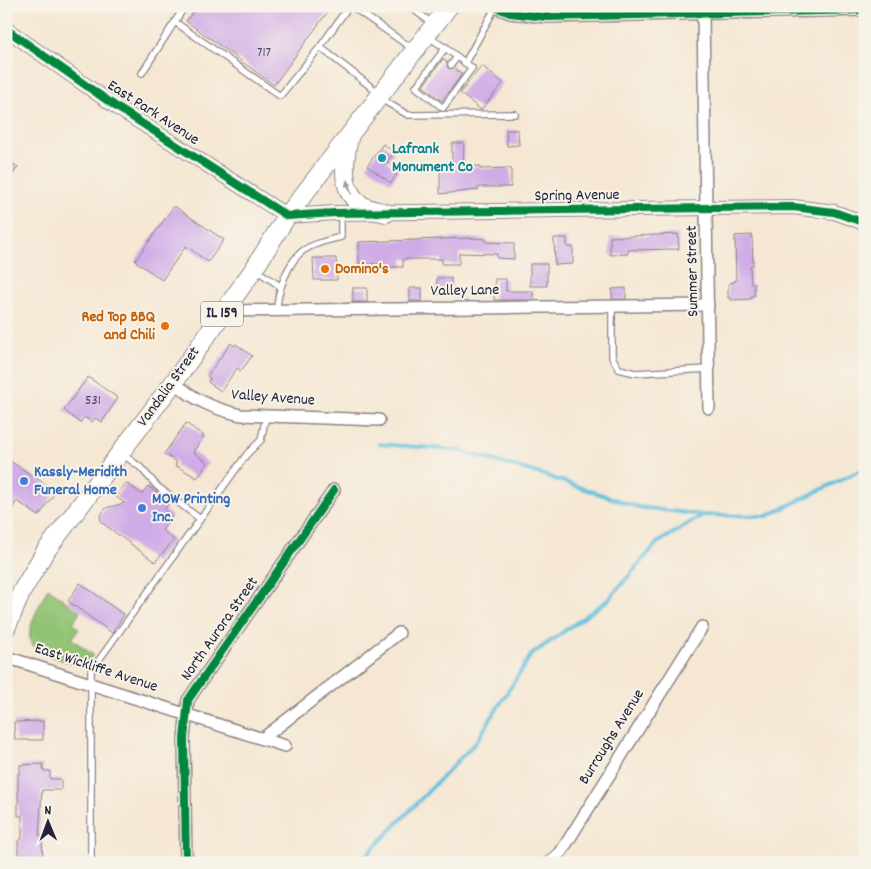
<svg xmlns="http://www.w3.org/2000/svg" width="871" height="869" viewBox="0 0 871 869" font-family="Dekko,sans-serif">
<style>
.green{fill:#91c373;stroke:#5a7257}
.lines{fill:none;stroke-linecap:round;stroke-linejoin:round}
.stream{stroke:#5fbddd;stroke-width:4}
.building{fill:#d0ace7}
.service-casing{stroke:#8c8487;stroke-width:8}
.minor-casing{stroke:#8c8487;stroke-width:14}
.tertiary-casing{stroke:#8c8487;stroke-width:16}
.primary-casing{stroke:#8c8487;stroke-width:20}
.service{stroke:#fff;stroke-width:5.5}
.minor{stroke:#fff;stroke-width:11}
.tertiary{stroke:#fff;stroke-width:14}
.primary{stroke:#fff;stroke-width:18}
.cycleway-casing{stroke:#f7f3e8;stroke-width:11}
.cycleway{stroke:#00873e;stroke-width:8}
.oneway{fill:#9c9ca7}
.culture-dot{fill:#0f9aa8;stroke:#f7f3e8;stroke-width:2}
.food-dot{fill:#e8710a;stroke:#f7f3e8;stroke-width:2}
.shop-dot{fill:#3f7fe0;stroke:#f7f3e8;stroke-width:2}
.labels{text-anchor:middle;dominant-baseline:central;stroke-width:4;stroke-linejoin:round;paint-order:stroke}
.number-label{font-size:14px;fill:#4e4466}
.shield{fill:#f7f3e8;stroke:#62616f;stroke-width:1}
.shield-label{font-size:15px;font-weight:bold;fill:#22223b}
.street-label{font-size:16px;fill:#22223b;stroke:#f7f3e8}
.culture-label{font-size:16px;font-weight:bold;fill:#0d838f;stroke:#f7f3e8;text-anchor:start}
.food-label{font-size:16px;font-weight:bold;fill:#c56008;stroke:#f7f3e8;text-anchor:start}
.shop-label{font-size:16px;font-weight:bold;fill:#366cbe;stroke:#f7f3e8;text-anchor:start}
</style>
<rect width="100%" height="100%" fill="#f7f3e8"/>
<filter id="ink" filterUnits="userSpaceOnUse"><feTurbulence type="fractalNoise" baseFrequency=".02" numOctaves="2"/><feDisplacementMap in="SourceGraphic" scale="10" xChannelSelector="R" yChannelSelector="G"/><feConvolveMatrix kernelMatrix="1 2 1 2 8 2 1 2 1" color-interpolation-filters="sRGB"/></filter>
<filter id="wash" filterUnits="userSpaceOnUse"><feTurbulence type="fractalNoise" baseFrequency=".0096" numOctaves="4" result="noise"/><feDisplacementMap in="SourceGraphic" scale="20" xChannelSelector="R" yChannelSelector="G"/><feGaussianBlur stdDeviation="1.12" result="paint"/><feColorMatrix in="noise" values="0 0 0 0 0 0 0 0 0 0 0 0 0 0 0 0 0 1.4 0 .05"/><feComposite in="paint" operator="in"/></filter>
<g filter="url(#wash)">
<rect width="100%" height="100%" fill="#f5e7d3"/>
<!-- green -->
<path class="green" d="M48,588L80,612L73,623L79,629L72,639L93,655L84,667C23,648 17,648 48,588Z"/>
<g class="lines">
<!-- stream -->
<g class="stream">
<path d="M379,444L457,450L541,474L638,507L702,515"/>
<path d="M359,863L476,742L531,655L608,600L657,543L703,515L767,516L865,468"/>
</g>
</g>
<g id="blocks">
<!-- building -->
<g class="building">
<path d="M198,6H332L274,85L186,21Z"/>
<path d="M443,59L447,62L448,68H454L462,74L442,101L423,86Z"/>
<path d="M482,66L503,83L481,110L460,93Z"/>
<path d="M506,130H518L519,145L507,146Z"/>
<path d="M452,143H464L463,167L480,166V169L511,168V187H481L478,188V190L440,194V168H452Z"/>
<path d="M383,144L394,152L387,162L399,171L391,183L367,166Z"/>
<path d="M6,159L18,167L6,183Z"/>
<path d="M174,206L224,240L208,262L186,246L162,280L135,261Z"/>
<path d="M678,234L679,249L628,250V254L610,255V237Z"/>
<path d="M752,235L753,265L750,266L751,284H754V296H751V299L731,300V298H728V284L736,281L735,236Z"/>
<path d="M470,238L486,239V242L514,243V259L497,258V254L459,253V264H442V259H403V267H385V264H359V242Z"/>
<path d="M554,238H567V247H573V264L555,265Z"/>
<path d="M313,258H336L337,280H314Z"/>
<rect x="530" y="264" width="17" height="22"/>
<rect x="437" y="278" width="14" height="16"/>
<path d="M495,279H506V291H533V300H494Z"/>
<rect x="353" y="288" width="14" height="14"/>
<rect x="410" y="288" width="12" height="13"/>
<path d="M626,288V299H612V289Z"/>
<path d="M231,343L234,346L236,344L252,356L241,371L237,368L221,391L208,382L210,378L207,376Z"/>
<path d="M88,377L118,398L102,422L95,418L92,422L84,417L80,423L64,410Z"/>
<path d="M186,423L204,436L193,452L208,463L197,478L175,465L177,462L164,454Z"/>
<path d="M10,461L56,491L39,516L17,501L6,518V467Z"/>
<path d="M126,483L142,494L148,486L170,502L164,510L172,516L162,530L174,540L155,562L101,522L100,516L106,508L125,503L116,497Z"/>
<path d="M80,583L124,615L112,633L68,601Z"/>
<path d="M43,721V740H15L14,722Z"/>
<path d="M43,764V771H50V779H61V790H42L39,835H42L43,863H18V841L22,838V816H18V773H20V765Z"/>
</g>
</g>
</g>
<g filter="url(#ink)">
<use href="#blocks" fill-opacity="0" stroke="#8c8487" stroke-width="1"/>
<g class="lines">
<!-- service casing -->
<g class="service-casing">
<g id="service">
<path d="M351,6L413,49"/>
<path d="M409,6L433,24"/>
<path d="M175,22L280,96L320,47L380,94"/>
<path d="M428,37C444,46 458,57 472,68L443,108L416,87L446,47"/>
<path d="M320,47L349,6"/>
<path d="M465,63L495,8"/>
<path d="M451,65L457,57"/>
<path d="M142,73L185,6"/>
<path d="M381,99L408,115L515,114"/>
<path d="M256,270L280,286"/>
<path d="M612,305V357L619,369L635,373L709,369"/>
<path d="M277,310C277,292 288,261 304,250C314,243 329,240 341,237V213"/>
<path d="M122,454L140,467L157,486L200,519"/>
<path d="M91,863V671L247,454L261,440L266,416"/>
</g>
</g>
<!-- minor casing -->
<g class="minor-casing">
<g id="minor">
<path d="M493,6L510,13L546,17L865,10"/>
<path d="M703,13L709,408"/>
<path d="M224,311L708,305"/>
<path d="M174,382C194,400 214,409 241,415L379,420"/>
<path d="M6,657L285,746"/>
<path d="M262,739L399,633"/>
<path d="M186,863L184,739L188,700L334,490"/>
<path d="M549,863L561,852L702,627"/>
</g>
</g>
<!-- tertiary casing -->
<g class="tertiary-casing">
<path id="tertiary" d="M6,29L118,108L287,216L335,213L793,207L834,212L865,223"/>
</g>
<!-- primary casing -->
<g class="primary-casing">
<g id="primary">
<path d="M349,138C344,160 339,192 363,206C370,210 379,211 386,213"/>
<path d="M6,628L22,591L45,552L174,382L254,269L287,216L449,6"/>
</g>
</g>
<!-- service -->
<use href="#service" class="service"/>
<!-- minor -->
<use href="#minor" class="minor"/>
<!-- tertiary -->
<use href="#tertiary" class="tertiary"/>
<!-- primary -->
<use href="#primary" class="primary"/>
<!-- cycleway casing -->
<g class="cycleway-casing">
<g id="cycleway">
<path d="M493,6L510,13L546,17L865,10"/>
<path d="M6,29L118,108L287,216L335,213L793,207L834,212L865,223"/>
<path d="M186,863L184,739L188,700L334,490"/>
</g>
</g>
<!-- cycleway -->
<use href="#cycleway" class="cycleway"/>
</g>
<!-- one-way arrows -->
<defs><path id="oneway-solid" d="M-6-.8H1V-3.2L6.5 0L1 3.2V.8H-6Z" transform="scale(1.25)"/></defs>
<use class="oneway" href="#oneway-solid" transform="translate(349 187) rotate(-109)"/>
</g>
<!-- markers -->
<circle class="culture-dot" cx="382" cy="158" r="5"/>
<g class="food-dot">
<circle cx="325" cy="269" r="5"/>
<circle cx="165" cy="326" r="5"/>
</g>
<g class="shop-dot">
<circle cx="24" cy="481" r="5"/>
<circle cx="142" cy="508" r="5"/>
</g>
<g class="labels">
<!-- number labels -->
<g class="number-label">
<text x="264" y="53">717</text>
<text x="93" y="401">531</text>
</g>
<!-- shield labels -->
<rect class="shield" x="201" y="301.5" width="42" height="25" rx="4"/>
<g class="shield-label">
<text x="222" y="314">IL 159</text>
</g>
<!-- street labels -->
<g class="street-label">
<text transform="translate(153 113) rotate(33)">East Park Avenue</text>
<text transform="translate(577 196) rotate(-1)">Spring Avenue</text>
<text transform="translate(693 271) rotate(-91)">Summer Street</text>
<text transform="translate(465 291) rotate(-1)">Valley Lane</text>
<text transform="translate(169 387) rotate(-54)">Vandalia Street</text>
<text transform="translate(273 398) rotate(4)">Valley Avenue</text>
<text transform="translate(220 629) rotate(-55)">North Aurora Street</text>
<text transform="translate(96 668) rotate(18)">East Wickliffe Avenue</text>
<text transform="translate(612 737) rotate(-58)">Burroughs Avenue</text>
</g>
<!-- culture labels -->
<g class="culture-label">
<text x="392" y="149">Lafrank<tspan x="392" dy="18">Monument Co</tspan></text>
</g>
<!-- food labels -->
<g class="food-label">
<text x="335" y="269">Domino's</text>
<text x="155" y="317" text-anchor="end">Red Top BBQ<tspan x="155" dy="18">and Chili</tspan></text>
</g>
<!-- shop labels -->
<g class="shop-label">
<text x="34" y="472">Kassly-Meridith<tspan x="34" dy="18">Funeral Home</tspan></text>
<text x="152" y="499">MOW Printing<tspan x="152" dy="18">Inc.</tspan></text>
</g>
</g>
<!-- margin -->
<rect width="871" height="869" fill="none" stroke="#f7f3e8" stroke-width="25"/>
<!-- north arrow -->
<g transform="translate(48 822) rotate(359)" stroke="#f7f3e8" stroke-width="4" paint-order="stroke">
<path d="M0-4L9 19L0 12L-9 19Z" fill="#22223b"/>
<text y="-8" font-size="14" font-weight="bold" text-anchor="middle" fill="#22223b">N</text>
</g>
</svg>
